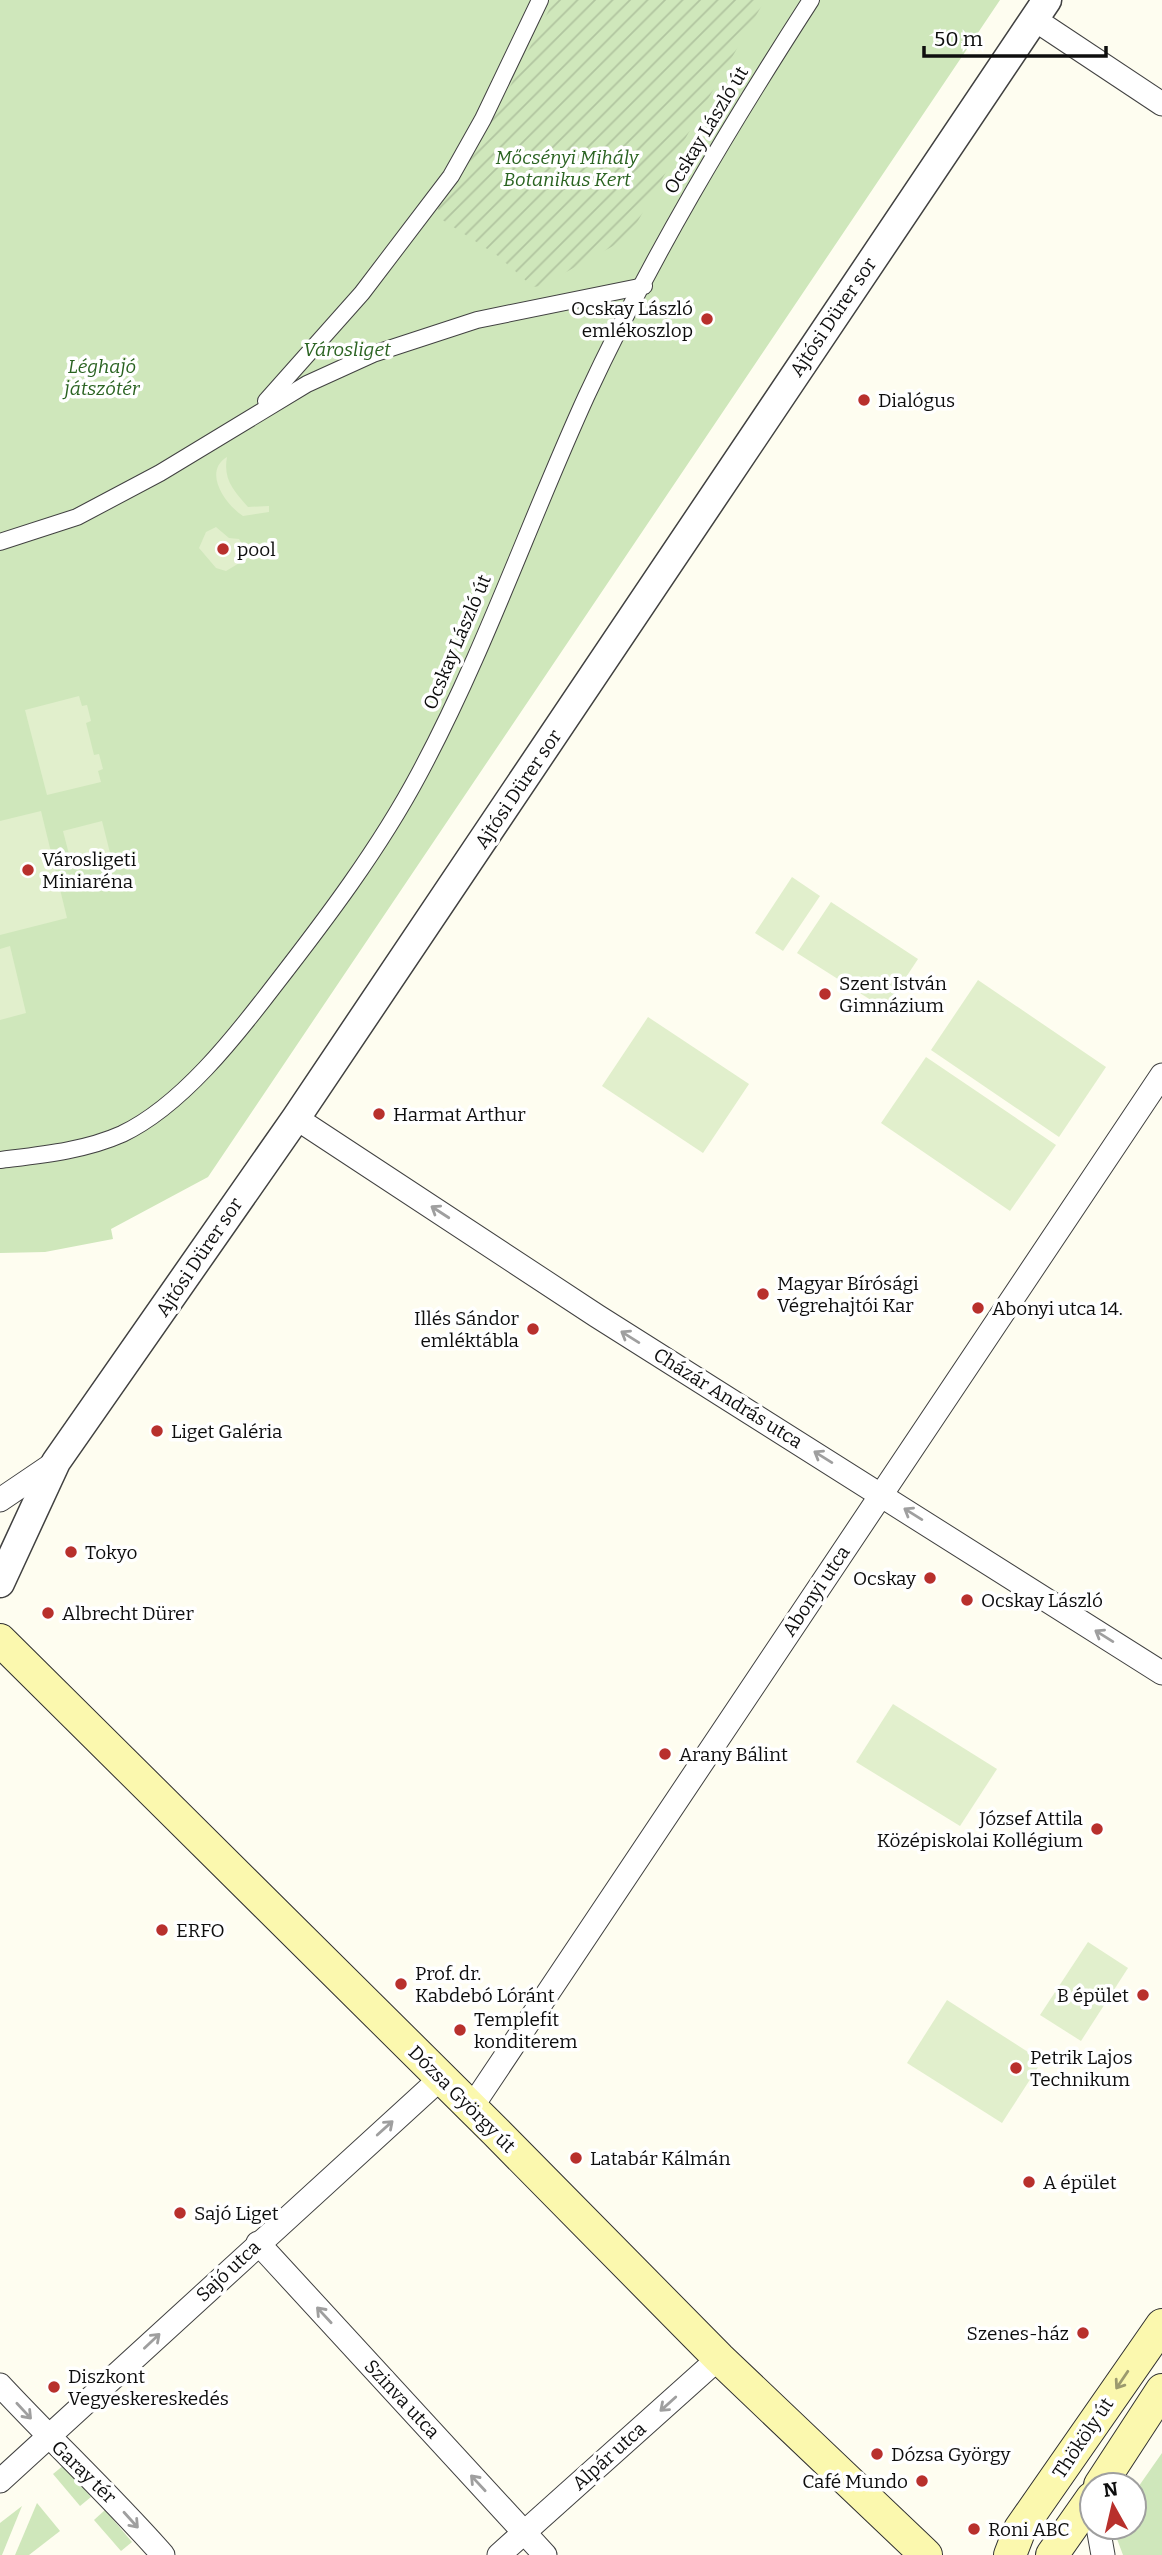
<svg xmlns="http://www.w3.org/2000/svg" width="1162" height="2555" viewBox="0 0 1162 2555" font-family="Bitter,serif">
<style>
.grass{fill:#cfe7bb}
.garden{fill:url(#garden-furrows)}
.pitch{fill:#e1efcc}
.lines{fill:none;stroke-linecap:round;stroke-linejoin:round}
.pedestrian-casing{stroke:#414141;stroke-width:18}
.minor-casing{stroke:#414141;stroke-width:25}
.tertiary-casing{stroke:#414141;stroke-width:31}
.secondary-casing{stroke:#303030;stroke-width:34}
.pedestrian{stroke:#fff;stroke-width:16}
.minor{stroke:#fff;stroke-width:23}
.tertiary{stroke:#fff;stroke-width:28}
.secondary{stroke:#fbf8ae;stroke-width:32}
.oneway{stroke:#9f9f9f}
.oneway2{stroke:#9c9a6e}
.poi-dot{fill:#b8302c;stroke:#fff;stroke-width:2.5}
.labels{text-anchor:middle;dominant-baseline:central;stroke-width:7;stroke-linejoin:round;paint-order:stroke}
.street-label{font-size:19px;fill:#0e0e0e;stroke:#fff}
.park-label{font-size:19px;font-style:italic;fill:#2a6321;stroke:#fff}
.poi-label{font-size:19px;fill:#0e0e0e;stroke:#fff;text-anchor:start}
</style>
<defs>
<pattern id="garden-furrows" width="10" height="10" patternUnits="userSpaceOnUse" patternTransform="scale(1.75)"><rect width="10" height="10" fill="#cfe7bb"/><path d="M-1 1l2-2M0 10L10 0M9 11l2-2" fill="none" stroke="#b1c5a0"/></pattern>
</defs>
<rect width="100%" height="100%" fill="#fefdf0"/>
<!-- grass -->
<g class="grass">
<path d="M0,0H1000L208,1177L111,1229L113,1239L45,1252L0,1253Z"/>
<path d="M1162,2453V2555H1123L1117,2539V2527H1134V2493Z"/>
<path d="M64,2465L91,2497L80,2506L53,2474Z"/>
<path d="M37,2503L60,2531L29,2555H15Z"/>
<path d="M22,2506L2,2555H0V2523Z"/>
<path d="M105,2510L132,2542L121,2551L94,2520Z"/>
</g>
<!-- garden -->
<path class="garden" d="M554,0H765L631,233L624,240L541,286L533,287L498,256L441,219L438,208L504,98Z"/>
<!-- pitch -->
<g class="pitch">
<path d="M227,457C223,479 233,490 248,507L269,506V512L243,516C226,505 202,472 227,457Z"/>
<path d="M216,527L229,538L239,539L246,550L241,562L226,571L216,568L199,548L206,532Z"/>
<path d="M79,696L82,706L87,705L91,721L86,723L94,755L99,754L103,769L98,771L101,782L47,795L25,710Z"/>
<path d="M41,811L67,918L0,935V821Z"/>
<path d="M102,821L111,857L72,866L63,831Z"/>
<path d="M792,877L820,896L783,951L755,933Z"/>
<path d="M831,902L918,959L885,1009L797,953Z"/>
<path d="M10,946L26,1013L0,1020V949Z"/>
<path d="M978,980L1106,1067L1059,1137L931,1050Z"/>
<path d="M648,1017L749,1084L703,1153L602,1086Z"/>
<path d="M926,1057L1056,1145L1010,1211L881,1123Z"/>
<path d="M893,1704L997,1769L960,1826L856,1762Z"/>
<path d="M1088,1942L1128,1968L1081,2041L1040,2015Z"/>
<path d="M947,2000L1042,2061L1002,2123L907,2063Z"/>
</g>
<g class="lines">
<!-- pedestrian casing -->
<g class="pedestrian-casing">
<g id="pedestrian">
<path d="M266,401L362,293L451,176L483,119L540,0"/>
<path d="M0,542L77,517L160,473L307,384L373,354L477,320L644,286"/>
<path d="M0,1160C40,1155 84,1151 122,1134C181,1106 235,1037 274,986C326,919 379,849 419,774C484,653 529,522 586,397C650,259 729,127 811,0"/>
</g>
</g>
<!-- minor casing -->
<g class="minor-casing">
<g id="minor">
<path d="M1034,19L1162,104"/>
<path d="M296,1118L597,1316L1162,1673"/>
<path d="M0,1500L56,1462"/>
<path d="M471,2108L1162,1075"/>
<path d="M258,2243L545,2555"/>
<path d="M0,2385C54,2443 111,2496 163,2555"/>
<path d="M0,2481L441,2078"/>
<path d="M1098,2527L1103,2555"/>
<path d="M499,2555L719,2358"/>
</g>
</g>
<!-- tertiary casing -->
<g class="tertiary-casing">
<path id="tertiary" d="M0,1583L56,1462L296,1118L1047,0"/>
</g>
<!-- secondary casing -->
<g class="secondary-casing">
<g id="secondary">
<path d="M0,1640L496,2132L719,2358L926,2555"/>
<path d="M1100,2485L1162,2390"/>
<path d="M1010,2555L1020,2529L1162,2325"/>
<path d="M1052,2555L1092,2498"/>
</g>
</g>
<!-- pedestrian -->
<use href="#pedestrian" class="pedestrian"/>
<!-- minor -->
<use href="#minor" class="minor"/>
<!-- tertiary -->
<use href="#tertiary" class="tertiary"/>
<!-- secondary -->
<use href="#secondary" class="secondary"/>
</g>
<!-- one-way arrows -->
<defs><path id="oneway-shaft" d="M-6 0H5M1.5-3L5.5 0L1.5 3" fill="none" stroke-width="1.6" stroke-linecap="round" stroke-linejoin="round" transform="scale(1.75)"/></defs>
<g class="oneway">
<use href="#oneway-shaft" transform="translate(440 1212) rotate(-147)"/>
<use href="#oneway-shaft" transform="translate(630 1337) rotate(-148)"/>
<use href="#oneway-shaft" transform="translate(823 1457) rotate(-148)"/>
<use href="#oneway-shaft" transform="translate(913 1514) rotate(-148)"/>
<use href="#oneway-shaft" transform="translate(1104 1636) rotate(-148)"/>
<use href="#oneway-shaft" transform="translate(385 2128) rotate(-42)"/>
<use href="#oneway-shaft" transform="translate(324 2315) rotate(-133)"/>
<use href="#oneway-shaft" transform="translate(152 2341) rotate(-43)"/>
<use href="#oneway-shaft" transform="translate(668 2404) rotate(138)"/>
<use href="#oneway-shaft" transform="translate(24 2411) rotate(47)"/>
<use href="#oneway-shaft" transform="translate(478 2483) rotate(-133)"/>
<use href="#oneway-shaft" transform="translate(131 2520) rotate(48)"/>
</g>
<use class="oneway2" href="#oneway-shaft" transform="translate(1122 2380) rotate(124)"/>
<!-- markers -->
<g class="poi-dot">
<circle cx="707" cy="319" r="7"/>
<circle cx="864" cy="400" r="7"/>
<circle cx="223" cy="549" r="7"/>
<circle cx="28" cy="870" r="7"/>
<circle cx="825" cy="994" r="7"/>
<circle cx="379" cy="1114" r="7"/>
<circle cx="763" cy="1294" r="7"/>
<circle cx="978" cy="1308" r="7"/>
<circle cx="533" cy="1329" r="7"/>
<circle cx="157" cy="1431" r="7"/>
<circle cx="71" cy="1552" r="7"/>
<circle cx="930" cy="1578" r="7"/>
<circle cx="967" cy="1600" r="7"/>
<circle cx="48" cy="1613" r="7"/>
<circle cx="665" cy="1754" r="7"/>
<circle cx="1097" cy="1829" r="7"/>
<circle cx="162" cy="1930" r="7"/>
<circle cx="401" cy="1984" r="7"/>
<circle cx="1143" cy="1995" r="7"/>
<circle cx="460" cy="2030" r="7"/>
<circle cx="1016" cy="2068" r="7"/>
<circle cx="576" cy="2158" r="7"/>
<circle cx="1029" cy="2182" r="7"/>
<circle cx="180" cy="2213" r="7"/>
<circle cx="1083" cy="2333" r="7"/>
<circle cx="54" cy="2387" r="7"/>
<circle cx="877" cy="2454" r="7"/>
<circle cx="922" cy="2481" r="7"/>
<circle cx="974" cy="2529" r="7"/>
</g>
<g class="labels">
<!-- street labels -->
<g class="street-label">
<text transform="translate(706 130) rotate(-59)">Ocskay László út</text>
<text transform="translate(833 317) rotate(-56)">Ajtósi Dürer sor</text>
<text transform="translate(457 642) rotate(-67)">Ocskay László út</text>
<text transform="translate(518 789) rotate(-56)">Ajtósi Dürer sor</text>
<text transform="translate(199 1257) rotate(-56)">Ajtósi Dürer sor</text>
<text transform="translate(728 1398) rotate(32)">Cházár András utca</text>
<text transform="translate(816 1591) rotate(-56)">Abonyi utca</text>
<text transform="translate(462 2099) rotate(45)">Dózsa György út</text>
<text transform="translate(228 2271) rotate(-43)">Sajó utca</text>
<text transform="translate(402 2399) rotate(47)">Szinva utca</text>
<text transform="translate(1083 2438) rotate(-56)">Thököly út</text>
<text transform="translate(609 2456) rotate(-42)">Alpár utca</text>
<text transform="translate(84 2472) rotate(44)">Garay tér</text>
</g>
<!-- park labels -->
<g class="park-label">
<text x="567" y="157">Mőcsényi Mihály<tspan x="567" dy="22">Botanikus Kert</tspan></text>
<text x="347" y="349">Városliget</text>
<text x="102" y="366">Léghajó<tspan x="102" dy="22">játszótér</tspan></text>
</g>
<!-- poi labels -->
<g class="poi-label">
<text x="693" y="308" text-anchor="end">Ocskay László<tspan x="693" dy="22">emlékoszlop</tspan></text>
<text x="878" y="400">Dialógus</text>
<text x="237" y="549">pool</text>
<text x="42" y="859">Városligeti<tspan x="42" dy="22">Miniaréna</tspan></text>
<text x="839" y="983">Szent István<tspan x="839" dy="22">Gimnázium</tspan></text>
<text x="393" y="1114">Harmat Arthur</text>
<text x="777" y="1283">Magyar Bírósági<tspan x="777" dy="22">Végrehajtói Kar</tspan></text>
<text x="992" y="1308">Abonyi utca 14.</text>
<text x="519" y="1318" text-anchor="end">Illés Sándor<tspan x="519" dy="22">emléktábla</tspan></text>
<text x="171" y="1431">Liget Galéria</text>
<text x="85" y="1552">Tokyo</text>
<text x="916" y="1578" text-anchor="end">Ocskay</text>
<text x="981" y="1600">Ocskay László</text>
<text x="62" y="1613">Albrecht Dürer</text>
<text x="679" y="1754">Arany Bálint</text>
<text x="1083" y="1818" text-anchor="end">József Attila<tspan x="1083" dy="22">Középiskolai Kollégium</tspan></text>
<text x="176" y="1930">ERFO</text>
<text x="415" y="1973">Prof. dr.<tspan x="415" dy="22">Kabdebó Lóránt</tspan></text>
<text x="1129" y="1995" text-anchor="end">B épület</text>
<text x="474" y="2019">Templefit<tspan x="474" dy="22">konditerem</tspan></text>
<text x="1030" y="2057">Petrik Lajos<tspan x="1030" dy="22">Technikum</tspan></text>
<text x="590" y="2158">Latabár Kálmán</text>
<text x="1043" y="2182">A épület</text>
<text x="194" y="2213">Sajó Liget</text>
<text x="1069" y="2333" text-anchor="end">Szenes-ház</text>
<text x="68" y="2376">Diszkont<tspan x="68" dy="22">Vegyeskereskedés</tspan></text>
<text x="891" y="2454">Dózsa György</text>
<text x="908" y="2481" text-anchor="end">Café Mundo</text>
<text x="988" y="2529">Roni ABC</text>
</g>
</g>
<!-- north arrow -->
<g transform="translate(1113 2506) rotate(352)"><circle r="33" fill="#ffffff" stroke="#9f9f9f" stroke-width="2"/>
<path d="M0-5L12 26L0 18L-12 26Z" fill="#b8302c"/>
<text y="-10" font-size="19" font-weight="bold" text-anchor="middle" fill="#0e0e0e">N</text>
</g>
<!-- scale -->
<path d="M924 46v10h182v-10" fill="none" stroke="#0e0e0e" stroke-width="3.5"/>
<text x="934" y="46" font-size="21" fill="#0e0e0e" stroke="#ffffff" stroke-width="5" paint-order="stroke">50 m</text>
</svg>
